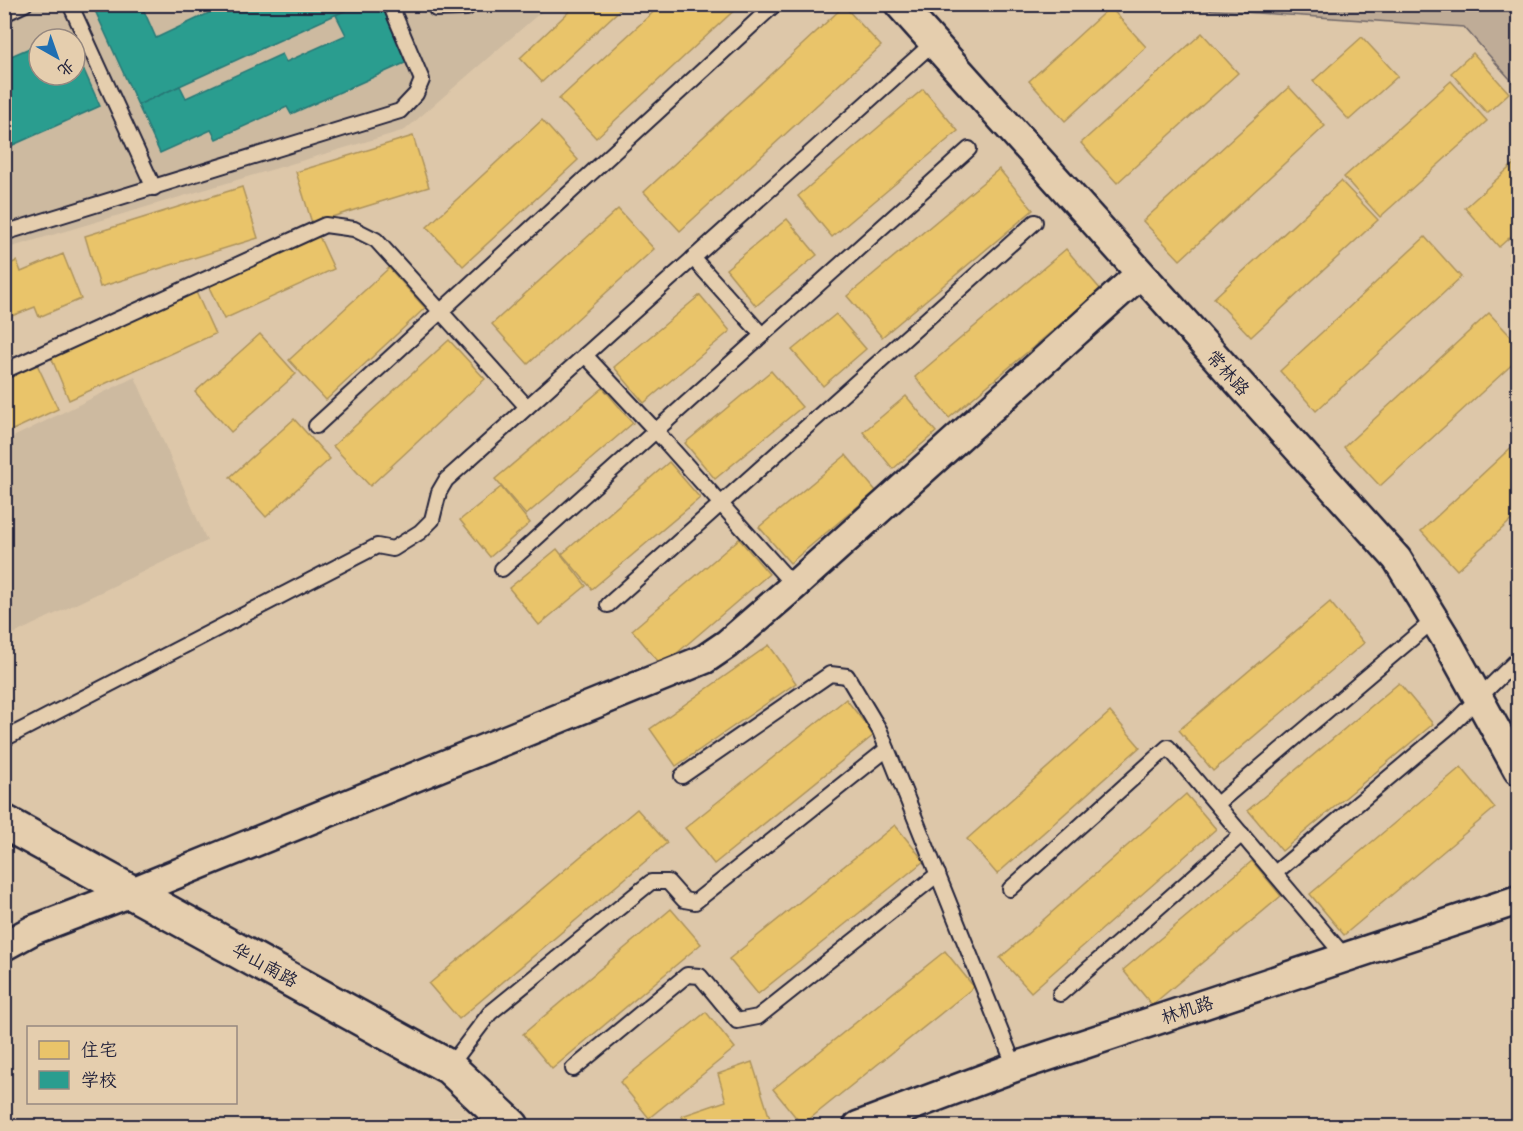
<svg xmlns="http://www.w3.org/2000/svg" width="1523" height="1131" viewBox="0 0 1523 1131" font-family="Itim,'LXGW WenKai TC',sans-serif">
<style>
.built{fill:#cdbaa0;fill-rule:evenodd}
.green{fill:#bfac97;stroke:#706769;stroke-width:1.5}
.homes{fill:#e9c46a;stroke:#ad935c;stroke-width:1.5}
.schools{fill:#2a9d8f;stroke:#287876;stroke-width:1.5}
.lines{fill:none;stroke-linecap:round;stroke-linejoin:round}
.service-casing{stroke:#22223b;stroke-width:18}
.minor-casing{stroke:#22223b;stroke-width:33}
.tertiary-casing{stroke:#22223b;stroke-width:38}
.service{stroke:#e5ceae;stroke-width:14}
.minor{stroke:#e5ceae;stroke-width:28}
.tertiary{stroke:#e5ceae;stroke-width:33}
.labels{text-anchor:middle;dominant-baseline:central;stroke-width:6;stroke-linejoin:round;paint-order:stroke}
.street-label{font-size:18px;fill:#22223b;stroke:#e5ceae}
</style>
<rect width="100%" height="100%" fill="#ddc7a9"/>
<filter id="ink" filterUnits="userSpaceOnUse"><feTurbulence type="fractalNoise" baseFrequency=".0167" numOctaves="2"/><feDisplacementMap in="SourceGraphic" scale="12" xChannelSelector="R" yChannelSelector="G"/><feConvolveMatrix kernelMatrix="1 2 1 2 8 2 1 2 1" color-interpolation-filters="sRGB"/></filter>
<g filter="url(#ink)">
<!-- built -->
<g class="built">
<path d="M5,5H549L405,130L5,249ZM39,39H75V75H39Z"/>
<path d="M135,377L207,541L5,638V441Z"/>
</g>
<!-- green -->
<path class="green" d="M1140,5H1518V88L1464,27Z"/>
<!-- homes -->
<g class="homes">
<path d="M577,4H626L542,82L520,58Z"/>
<path d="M662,4H741L596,138L559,99Z"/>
<path d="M844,6L881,46L680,231L644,192Z"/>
<path d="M1110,7L1146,47L1065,121L1029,81Z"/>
<path d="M1202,33L1238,73L1117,183L1081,143Z"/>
<path d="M1362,37L1398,76L1349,120L1313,81Z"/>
<path d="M1473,53L1509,93L1487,113L1451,73Z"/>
<path d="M1451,81L1487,121L1380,217L1344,177Z"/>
<path d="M1289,87L1325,126L1180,260L1143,221Z"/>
<path d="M923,89L958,131L832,237L798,196Z"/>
<path d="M542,120L578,160L463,266L427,227Z"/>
<path d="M413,136L429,187L312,223L296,172Z"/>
<path d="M1518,160V230L1499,247L1465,208Z"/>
<path d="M999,169L1033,210L882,337L847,296Z"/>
<path d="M1341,181L1378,220L1251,337L1214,298Z"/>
<path d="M242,187L258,238L100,287L85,236Z"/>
<path d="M618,209L654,249L528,364L492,324Z"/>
<path d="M787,219L817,255L756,306L726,269Z"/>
<path d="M318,234L334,269L224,319L208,285Z"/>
<path d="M1425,237L1461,277L1316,411L1280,371Z"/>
<path d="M1066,249L1101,290L949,418L915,377Z"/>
<path d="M63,254L81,299L39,317L35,307L4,319V266L17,261L21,272Z"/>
<path d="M389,268L425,308L326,400L289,360Z"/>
<path d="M196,292L215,334L69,400L51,357Z"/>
<path d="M700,295L730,331L644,403L614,367Z"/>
<path d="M1489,313L1518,344V359L1380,486L1344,447Z"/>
<path d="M836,314L866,349L823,386L792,350Z"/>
<path d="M260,334L296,374L231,432L195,392Z"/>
<path d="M449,340L485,379L370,486L333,446Z"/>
<path d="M35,360L58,409L4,434V375Z"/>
<path d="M771,371L802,407L715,479L685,443Z"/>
<path d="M603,388L633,423L526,515L495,479Z"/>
<path d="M906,396L936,432L893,469L863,432Z"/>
<path d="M294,419L330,459L266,517L230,477Z"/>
<path d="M1518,441V514L1457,570L1421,531Z"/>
<path d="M846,455L876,491L790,563L759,527Z"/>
<path d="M669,462L700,498L592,589L562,554Z"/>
<path d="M501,487L530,523L490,557L460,520Z"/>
<path d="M739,539L769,574L662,666L632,630Z"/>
<path d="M557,549L586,586L539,625L509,588Z"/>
<path d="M1330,602L1364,643L1213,771L1179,730Z"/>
<path d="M769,645L796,683L676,766L650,729Z"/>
<path d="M1399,683L1433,724L1282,851L1248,810Z"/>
<path d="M846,699L874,735L714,864L685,828Z"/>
<path d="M1110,712L1140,747L997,874L967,839Z"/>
<path d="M1461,767L1495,808L1344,935L1310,894Z"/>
<path d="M1186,794L1216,829L1031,992L1000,958Z"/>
<path d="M637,809L667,843L459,1019L429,984Z"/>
<path d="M895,825L924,861L758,994L729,959Z"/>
<path d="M1252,861L1281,896L1152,1005L1123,970Z"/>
<path d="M671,909L701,944L552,1069L523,1034Z"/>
<path d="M945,951L974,987L802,1125L773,1089Z"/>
<path d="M706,1012L735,1048L649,1118L620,1082Z"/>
<path d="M752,1062L771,1122L758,1126H685L682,1116L726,1101L718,1074Z"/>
</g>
<!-- schools -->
<g class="schools">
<path d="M92,4H141L156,38L228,4H359L138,105Z"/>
<path d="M359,4H381L407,62L291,114L287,107L216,139L211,130L160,153L138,105L180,86L186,98L282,54L286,62L346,35L336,15Z"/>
<path d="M39,44V75H75V50L100,106L4,149V59Z"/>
</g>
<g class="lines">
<!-- service casing -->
<g class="service-casing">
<g id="service">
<path d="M70,4L154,188"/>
<path d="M434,4L436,9L467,8L471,4"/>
<path d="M4,14L25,4"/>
<path d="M4,233L400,111L416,94L422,80L390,4"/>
<path d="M693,258L762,335"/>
<path d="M1518,262V261"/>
<path d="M585,355L656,431L794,586"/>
<path d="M4,371L325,225L354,229L376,240L527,407"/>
<path d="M316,426L775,4"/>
<path d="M502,569L969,149"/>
<path d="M608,605L1035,222"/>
<path d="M4,739L377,546L393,549L420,532L432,520L439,492L446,480L933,43"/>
<path d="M682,776L830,674L847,676L880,731L1015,1067"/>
<path d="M1217,804L1434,620"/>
<path d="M1275,873L1449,727L1518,659"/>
<path d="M1010,889L1168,747L1345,957"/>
<path d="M1060,994L1242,834"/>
<path d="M449,1067L490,1013L651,882H668L684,900L695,902L887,749"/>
<path d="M573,1069L687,975L700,976L737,1021L758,1017L938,874"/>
</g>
</g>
<!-- minor casing -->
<g class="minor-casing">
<g id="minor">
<path d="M899,4L1397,559L1446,639L1518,770"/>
<path d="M4,946L33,930L132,892L705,659L727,644L794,586L1140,274"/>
<path d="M858,1126L1015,1067L1518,900"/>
</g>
</g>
<!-- tertiary casing -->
<g class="tertiary-casing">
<path id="tertiary" d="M4,822L449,1067L512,1126"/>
</g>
<!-- service -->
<use href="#service" class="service"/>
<!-- minor -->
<use href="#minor" class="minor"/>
<!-- tertiary -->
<use href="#tertiary" class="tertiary"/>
</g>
</g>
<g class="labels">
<!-- street labels -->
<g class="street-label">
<text transform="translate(1228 373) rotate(48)">常林路</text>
<text transform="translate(265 965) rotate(29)">华山南路</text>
<text transform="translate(1187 1010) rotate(-18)">林机路</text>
</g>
</g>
<!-- margin -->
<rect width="1523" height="1131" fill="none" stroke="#e5ceae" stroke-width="24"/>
<rect x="12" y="12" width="1499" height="1107" fill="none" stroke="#22223b" stroke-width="2" filter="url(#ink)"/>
<!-- legend -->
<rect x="27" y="1026" width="210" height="78" fill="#e5ceae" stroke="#978980" stroke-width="1.5"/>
<rect x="39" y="1041" width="30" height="18" fill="#e9c46a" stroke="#978980" stroke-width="1.5"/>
<text x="81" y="1056" font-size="18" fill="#22223b">住宅</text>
<rect x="39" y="1071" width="30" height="18" fill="#2a9d8f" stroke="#978980" stroke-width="1.5"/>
<text x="81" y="1086" font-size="18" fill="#22223b">学校</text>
<!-- north arrow -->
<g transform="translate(57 57) rotate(140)"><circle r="28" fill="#e5ceae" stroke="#978980" stroke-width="1.5"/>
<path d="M0-4.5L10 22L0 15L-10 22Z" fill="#1f6fb2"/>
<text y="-9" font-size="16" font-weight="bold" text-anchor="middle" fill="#22223b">北</text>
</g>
</svg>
